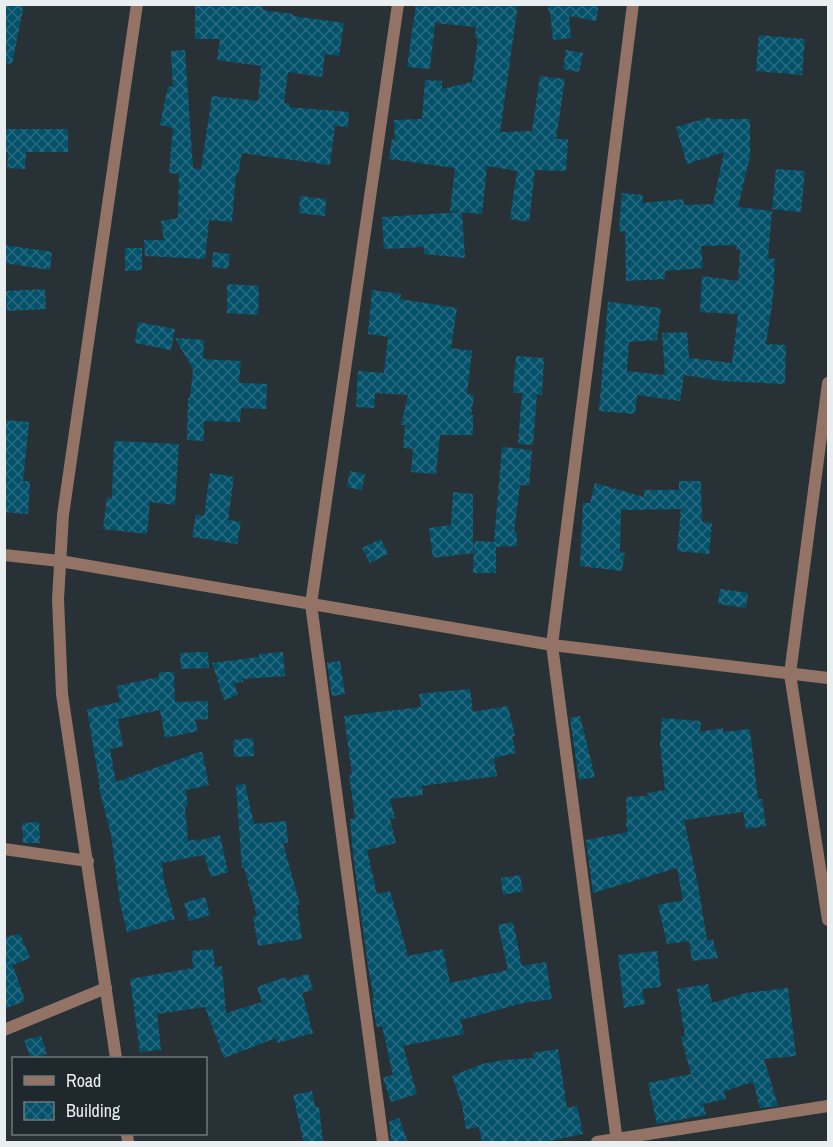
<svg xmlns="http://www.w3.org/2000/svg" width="833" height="1147" viewBox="0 0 833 1147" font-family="'Archivo Narrow',sans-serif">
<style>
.building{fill:url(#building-cross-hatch)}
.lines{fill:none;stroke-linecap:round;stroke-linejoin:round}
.minor{stroke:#927366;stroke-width:12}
</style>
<defs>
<pattern id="building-cross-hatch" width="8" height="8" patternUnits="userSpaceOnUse" patternTransform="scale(1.5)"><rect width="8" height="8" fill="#04516a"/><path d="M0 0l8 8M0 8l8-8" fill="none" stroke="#296a80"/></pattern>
</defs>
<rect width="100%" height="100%" fill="#283236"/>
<!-- building -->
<g class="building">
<path d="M4,4H24L12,64L4,63Z"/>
<path d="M195,4L263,6V10L293,14V16L344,23L339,56L325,54L322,77L288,72L284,103H290L289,107L349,112L348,127L335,126L330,165L242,153L238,175L236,174L232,222L209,220L205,259L145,256L144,240H164L161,221L178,218L179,174L169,173L173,128L160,125L168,86L173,87L171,51L185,50L193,168L201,169L212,96L258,101L261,66L217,60L220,39H195Z"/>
<path d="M416,4H518L500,132L532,131L540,76L565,79L556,139H568L566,171L535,170L529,222L510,219L517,171L487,166L482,214L450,211L455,168L389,159L392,139L395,140L394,120L422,119L425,80L442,81V89L472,82L478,38H475L476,27L435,23L430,69L407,67Z"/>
<path d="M549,4H599L596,21L569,16L571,38L553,40L550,12H548Z"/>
<path d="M759,35L805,39L802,75L756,71Z"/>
<path d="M566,50L583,53L579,72L563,69Z"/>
<path d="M710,117V119H750V156L738,207L772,211L768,258L775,259L773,298L766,344L786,345L785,384L722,381L684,375L680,401L637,395L635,414L599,411L608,302L661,308L657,340L629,342L627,371L665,375L662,333L687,332L689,358L732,363L738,314L700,312L702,276L738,281L740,250H736L737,245L701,246L703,268L665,271V279L626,281L625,232L619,231L622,193L643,195L642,203L684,199V205L713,204L724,152L687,164L676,127Z"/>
<path d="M4,129H68V152H26L25,169L7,168L8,152H4Z"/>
<path d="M776,169L805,171L801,212L772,209Z"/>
<path d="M300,196L326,199L325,216L299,213Z"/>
<path d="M462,212L465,258L424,254V247L384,249L382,217Z"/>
<path d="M4,245L52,252L50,270L4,263Z"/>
<path d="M125,248H142V270L125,271Z"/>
<path d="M213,252L230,254L228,269L212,267Z"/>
<path d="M227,284L259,286L258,315L227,313Z"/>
<path d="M45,289L46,309L7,311L6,291Z"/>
<path d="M372,290L401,294L400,299L457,308L451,348L472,351L467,394L474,395L471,415H473V435H440L436,474L411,472L413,449L403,448L405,425H401L408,395L375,393L374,408L356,407L358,371L384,373L388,337L368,334Z"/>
<path d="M138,322L175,329L171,350L135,343Z"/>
<path d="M175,338L204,340L203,359L241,361L239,383L267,384L266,409L241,408L240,422L204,421V441L187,440L188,398H190L193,369Z"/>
<path d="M516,356L544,358L542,395L537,394L533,445L518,444L522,393H513Z"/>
<path d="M4,420L29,422L23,481H30L28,514L4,512Z"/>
<path d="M114,441L179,444L175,505L150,502L147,534L103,529L107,497L112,498Z"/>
<path d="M502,447L532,450L529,486L520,485L514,532H517V546L496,547V573H473L474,541L494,542Z"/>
<path d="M350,471L365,474L362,490L347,487Z"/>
<path d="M210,473L234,477L228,520L241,522L237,544L192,537L196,514L204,516Z"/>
<path d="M679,481H701L702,522L712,523L709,554L677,551L681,509L621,510L620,552L625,553L622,571L580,566L583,503H590L595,483L644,497V490H679Z"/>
<path d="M453,492L473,494V553L433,558L429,528L451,525Z"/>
<path d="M381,539L388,554L370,563L362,548Z"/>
<path d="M720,589L748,593L746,608L718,604Z"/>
<path d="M208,652L209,668L181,669L180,653Z"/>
<path d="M283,652L285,676L243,679V682L234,683L238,695L224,700L212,663L259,657V654Z"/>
<path d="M340,661L345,694L332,696L327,663Z"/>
<path d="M159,672H174L175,702L208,701V719L195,720L198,731L165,738L160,710L118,719L123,746L110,749L116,782L202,751L209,785L186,790L188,806L185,807L188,841L198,839V841L220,835L228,872L211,877L204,855L162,863L164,881L175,919L127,932L120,903L111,834L99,788L100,787L87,709L120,702L117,686L159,677Z"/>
<path d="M470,689L473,712L508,706L515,736L512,737L516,753L494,758L497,776L422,786L423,795L390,799L395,818L390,819L396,843L367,850L377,894L390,891L408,956L443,949L450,983L508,970L498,925L513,922L522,966L546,962L552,999L523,1003L461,1020L464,1034L403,1046L417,1094L391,1102L383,1078L393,1075L382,1026L377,1027L375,1019L372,999L374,998L368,967L353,854L350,819L355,818L349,774H352L344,716L421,707L419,694Z"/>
<path d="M580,716L595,777L579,780L570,718Z"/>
<path d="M662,718L701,721L700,732L723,728V732L750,729L758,799H762L766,826L746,829L743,812L684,820L698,885L707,940H713L718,958L692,961L689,941L667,944L658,905L683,900L677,868L593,893L586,840L628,832L625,822L627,821L626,797L648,796L647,793L665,790L660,744Z"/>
<path d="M253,738L254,756L234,757L233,740Z"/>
<path d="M245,784L254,824L286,821L288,843H283L300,905L297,906L302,939L258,946L253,917L257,916L244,867L242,868L236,785Z"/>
<path d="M39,822L40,843H23L22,823Z"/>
<path d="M520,875L523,891L503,895L501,878Z"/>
<path d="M205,897L210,915L189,921L184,903Z"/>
<path d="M20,934L30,958L13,965L25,1001L4,1009V937Z"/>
<path d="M213,949L215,967L222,966L226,1013L262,1002L257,987L286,977L287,980L308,974L313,990L302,993L313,1033L277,1043L276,1038L224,1058L205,1007L157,1014L161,1050L140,1052L130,979L193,968L192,951Z"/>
<path d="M657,951L661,987L642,989L645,1004L624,1008L618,955Z"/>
<path d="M708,984L712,1003L746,993L788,988L796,1056L764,1059L778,1106L760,1108L753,1082L724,1091L726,1099L703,1104L706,1115L657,1124L648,1083L691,1074L681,1037L685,1036L677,989Z"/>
<path d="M41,1036L47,1054L31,1059L24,1040Z"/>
<path d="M558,1049L567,1108L577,1106L583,1134L539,1143H482L479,1127L466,1129L462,1105L452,1076L482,1064L504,1060L534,1058L533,1053Z"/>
<path d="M312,1091L315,1107H319L323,1143H304L293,1095Z"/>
<path d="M399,1118L408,1143H391L389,1122Z"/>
</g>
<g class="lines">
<!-- minor -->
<g class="minor">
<path d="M828,383L790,674L828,920"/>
<path d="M4,555L60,561L552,645L828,678"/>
<path d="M4,849L88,861"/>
<path d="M4,1030L106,988"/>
<path d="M116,1058L62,694L58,599L63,515L137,4"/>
<path d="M127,1134L128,1142"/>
<path d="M383,1142L311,604L398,4"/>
<path d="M597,1142L828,1106"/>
<path d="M617,1142L552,645L633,4"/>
</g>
</g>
<!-- border -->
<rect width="833" height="1147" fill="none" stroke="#e9eef1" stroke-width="12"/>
<!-- legend -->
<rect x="12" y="1057" width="195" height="78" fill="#1f282c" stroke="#70777b" stroke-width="1.5"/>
<rect x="24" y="1076" width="30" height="9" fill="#927366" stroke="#70777b" stroke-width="1.5"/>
<text x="66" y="1087" font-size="18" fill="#e9eef1">Road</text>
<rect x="24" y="1102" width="30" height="18" fill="url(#building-cross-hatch)" stroke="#70777b" stroke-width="1.5"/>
<text x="66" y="1117" font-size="18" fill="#e9eef1">Building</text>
</svg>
